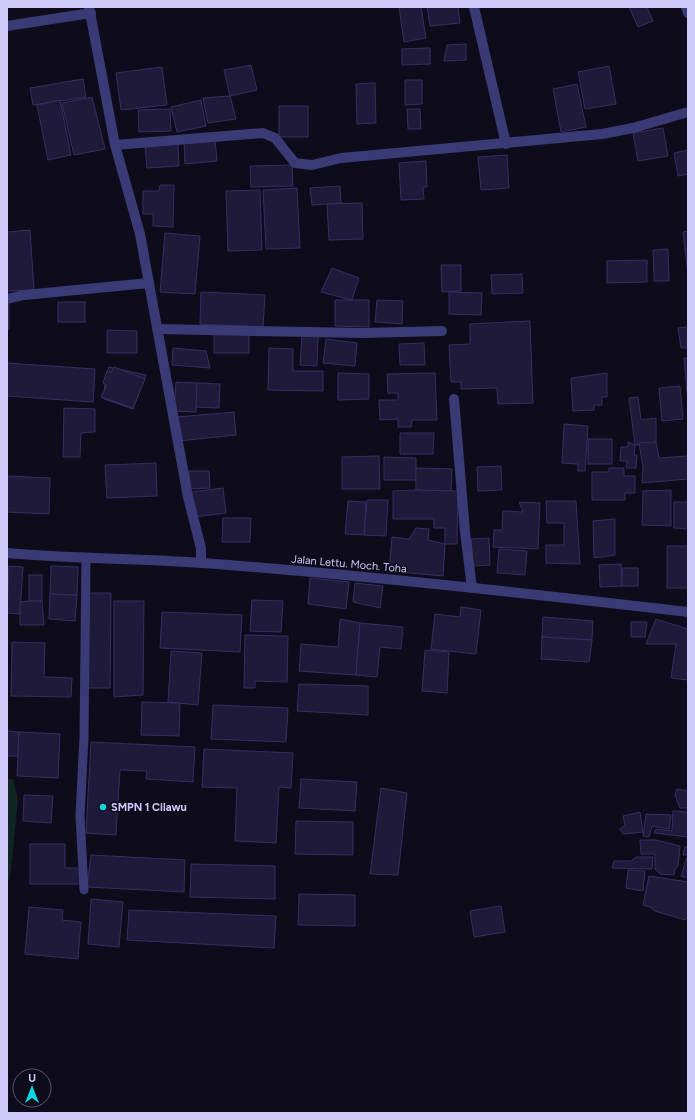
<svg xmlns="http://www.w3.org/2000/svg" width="695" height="1120" viewBox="0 0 695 1120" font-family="Figtree,sans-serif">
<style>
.green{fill:#102422}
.building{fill:#1f1a3a;stroke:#362d64}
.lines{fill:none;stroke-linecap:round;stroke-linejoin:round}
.lane{stroke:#3a3b76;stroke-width:9}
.street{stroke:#3a3b76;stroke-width:10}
.poi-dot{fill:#10d5e1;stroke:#0e0c1b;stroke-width:1.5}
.labels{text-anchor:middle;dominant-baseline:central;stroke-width:3;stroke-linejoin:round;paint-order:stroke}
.street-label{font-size:11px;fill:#cdc9fb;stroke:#0e0c1b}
.poi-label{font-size:11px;font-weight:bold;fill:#cdc9fb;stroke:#0e0c1b;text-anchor:start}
</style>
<rect width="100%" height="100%" fill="#0e0c1b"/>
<!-- green -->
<path class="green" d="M7,779H13L18,799L11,871L7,886Z"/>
<!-- building -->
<g class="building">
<path d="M399,7H421L426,38L404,42Z"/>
<path d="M427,7H458L460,23L430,26Z"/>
<path d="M629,7H647L653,21L638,27Z"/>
<path d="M466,44V60L444,61L447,45Z"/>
<path d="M430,48V64L402,65V49Z"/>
<path d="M251,65L257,90L230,96L224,70Z"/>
<path d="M609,66L616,104L585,109L578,72Z"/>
<path d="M162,67L167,105L121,110L116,73Z"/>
<path d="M83,79L86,97L33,105L30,88Z"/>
<path d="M405,80H422V104L405,105Z"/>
<path d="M375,83L376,123L357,124L356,84Z"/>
<path d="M577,84L586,127L561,132L553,89Z"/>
<path d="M230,96L236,119L208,123L203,98Z"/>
<path d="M92,97L105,149L74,155L62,103Z"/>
<path d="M60,100L71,155L48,160L37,105Z"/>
<path d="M201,100L206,126L177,132L171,107Z"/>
<rect x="279" y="106" width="29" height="31"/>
<path d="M170,109L171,131L139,132L138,110Z"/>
<path d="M407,109H420L421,129H408Z"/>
<path d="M663,128L668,156L638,161L633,133Z"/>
<path d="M215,139L217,161L185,164L184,142Z"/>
<path d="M178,144L179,166L147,168L145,147Z"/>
<path d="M688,150V174L678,176L674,153Z"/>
<path d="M507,155L509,188L481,190L478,157Z"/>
<path d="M426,161L427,187H423L424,199L401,200L399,163Z"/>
<path d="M292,165L293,186L251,187L250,166Z"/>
<path d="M160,185H174L173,227L153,226V214H143V191H159Z"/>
<path d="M340,186L341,203L312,205L310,188Z"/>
<path d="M297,188L300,248L266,249L263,190Z"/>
<path d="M260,190L262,250L228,251L226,191Z"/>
<path d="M362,203L363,239L329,240L327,204Z"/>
<path d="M30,230L34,290L7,291V232Z"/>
<path d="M688,231V250H685L683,232Z"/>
<path d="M165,233L200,236L195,294L160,292Z"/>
<path d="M668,249L669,281H654L653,250Z"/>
<path d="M685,250H688V273Z"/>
<path d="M647,260V282L607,283V261Z"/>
<path d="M441,265H461V291L442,292Z"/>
<path d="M332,268L359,278L352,300L321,292Z"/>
<path d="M522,274L523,293L492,294L491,275Z"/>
<path d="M201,292L265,295L263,327L200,324Z"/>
<path d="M449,292L482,293L481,315L449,314Z"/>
<path d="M335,300H369V327L335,326Z"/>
<path d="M377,300L403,301L402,324L375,322Z"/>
<rect x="58" y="302" width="27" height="20"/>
<rect x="7" y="305" width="2" height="24"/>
<path d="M530,321L533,403L498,404L497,388L461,389V382H451L449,345L470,344V324Z"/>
<path d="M688,327V348H681L678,328Z"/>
<path d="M107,330L137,331V353H107Z"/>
<rect x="214" y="333" width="35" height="20"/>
<path d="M302,336L318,337L317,366L300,365Z"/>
<path d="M326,339L357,343L355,366L323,363Z"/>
<path d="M424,343L425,365H400L399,344Z"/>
<path d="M173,348L206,351L210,368L172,365Z"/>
<path d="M269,348L293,349V371H323V391L268,390Z"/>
<path d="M684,358H688V393H687Z"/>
<path d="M7,363L95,369L93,402L7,396Z"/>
<path d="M109,367L146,375L133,409L104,399L105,378Z"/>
<path d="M114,367L145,379L133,408L101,397L107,385L103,383L107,371L111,373Z"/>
<path d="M338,373L369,374V399L338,400Z"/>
<path d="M435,373L437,420H412L411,427H398V419L380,420L379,400H398V393H388L387,374Z"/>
<path d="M607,373V397H602V405H594V410L573,411L571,378Z"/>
<path d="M176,382L197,383L196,412L174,411Z"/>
<path d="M197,383L220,384L219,408L196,407Z"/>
<path d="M680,386L683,419L662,421L659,388Z"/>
<path d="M638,397L641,420L656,418V442L635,445L629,398Z"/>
<path d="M64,408L95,409V432L81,433L80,457H63Z"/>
<path d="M234,412L236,435L179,441L177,417Z"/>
<path d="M564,424L588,426L585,471H578V464L562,463Z"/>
<path d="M400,433H434L433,454H400Z"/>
<rect x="588" y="439" width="24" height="25"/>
<path d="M628,442L635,445L634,455H637L636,468H626L627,461H620L621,447H628Z"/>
<path d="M656,442L659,458L688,456V479L642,483L643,467L639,443Z"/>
<path d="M379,456L380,489H342V457Z"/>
<path d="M384,457L416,458V480H384Z"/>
<path d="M156,463L157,496L107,498L105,465Z"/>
<path d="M501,466L502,490L478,491L477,467Z"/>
<path d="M416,468L452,469L451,491L416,490Z"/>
<path d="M609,468H624V476H635V493H625V500H592V472H609Z"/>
<path d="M189,471H209L210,488L189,489Z"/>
<path d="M7,476L50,478L49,514L7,512Z"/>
<path d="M223,488L226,513L194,517L191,492Z"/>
<path d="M416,490L458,491L457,544H445V528H434V519H393V491Z"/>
<path d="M671,490V526L642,525L643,491Z"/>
<path d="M367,500H388L386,536L364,535Z"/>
<path d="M348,501L366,502L364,535L345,534Z"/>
<path d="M546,501H576L580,564L546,563V545H564V523H547Z"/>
<path d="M519,502L540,503L538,549L493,547L494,530H502L503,511L523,512Z"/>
<path d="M674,502H688V529L674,528Z"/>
<path d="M223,518H251L250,542H222Z"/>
<path d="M615,519V555L594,558L593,521Z"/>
<path d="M416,528L429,529L428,540L445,544L443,576L389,571L392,537L409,539Z"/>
<path d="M489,538L490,565L473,566L471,539Z"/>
<rect x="667" y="546" width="21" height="42"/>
<path d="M499,549L527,551L525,575L497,573Z"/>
<path d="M621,564L622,586L600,587L599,565Z"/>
<path d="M9,566L23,567L20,614L7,613Z"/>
<path d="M51,566L78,567L77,595L50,594Z"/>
<rect x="622" y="568" width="16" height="18"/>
<rect x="29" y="575" width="13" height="26"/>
<path d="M310,578L349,582L346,609L308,604Z"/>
<path d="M355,583L383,586L380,608L353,602Z"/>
<path d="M86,593H111L110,688H85Z"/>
<path d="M50,594L77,595L75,621L49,619Z"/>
<path d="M252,600L283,601L281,632L250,631Z"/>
<path d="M29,601H42L44,625H20V602Z"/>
<path d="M114,601H144L143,695L114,697Z"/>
<path d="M461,607L481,610L476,654L431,649L435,614L460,617Z"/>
<path d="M162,612L242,615L240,652L160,648Z"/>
<path d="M543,617L593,621L592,640L542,637Z"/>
<path d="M340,619L360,623L356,675L299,671L301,644L338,647Z"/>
<path d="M656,619L688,629V680L671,678L676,644H646Z"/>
<path d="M631,622H647L645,637H631Z"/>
<path d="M360,623L403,627L401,649L380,647L377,677L356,675Z"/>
<path d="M245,635L288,636L287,682L255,681V688H244Z"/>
<path d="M542,637L592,640L589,662L541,659Z"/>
<path d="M12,642L45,643L44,677L72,678L71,697L11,696Z"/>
<path d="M425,650L449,652L447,693L422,691Z"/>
<path d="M171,651L202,653L198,705L168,702Z"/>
<path d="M299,684L368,686V715L297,711Z"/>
<path d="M142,702L180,703L179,736L141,735Z"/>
<path d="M213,705L288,708L286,742L211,739Z"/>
<path d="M7,731L19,732L18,756H7Z"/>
<path d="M19,732L60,734L58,778L17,776Z"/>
<path d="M91,742L195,747L193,782L146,779L147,771L120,770L116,835L86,833Z"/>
<path d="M204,749L293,753L291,788L279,787L276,843L235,841L237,788L202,787Z"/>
<path d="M301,779L357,782L355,811L299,808Z"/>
<path d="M381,788L407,793L398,875L370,874Z"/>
<path d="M677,789L688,791V808H680L675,795Z"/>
<path d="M24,795L53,796L51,823L23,821Z"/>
<path d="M673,811L688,812V837L654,833L656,829L672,831Z"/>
<path d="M640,812L643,832L623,834L620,829L625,825L623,816Z"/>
<path d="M646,814L671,815L669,829L652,826L649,837L643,836Z"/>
<path d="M296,821L353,822V855L295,854Z"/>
<path d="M640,840H656L680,846L678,866L675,869L674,875L660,874L655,869V854H641Z"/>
<path d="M30,844H65V868H81V884H30Z"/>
<path d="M685,847H688V855H683Z"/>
<path d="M91,855L185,860L184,892L87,887Z"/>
<path d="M636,857H653L652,869L612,868L614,861H631Z"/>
<path d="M687,857H688V878L681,876Z"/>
<path d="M191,864L275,866V899L190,897Z"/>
<path d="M628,870L645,871L643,891L626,888Z"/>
<path d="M649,876L688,882V916L685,920L655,911L650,907L643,905Z"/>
<path d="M299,894L355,895V926L298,925Z"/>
<path d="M91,899L123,902L119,947L88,944Z"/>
<path d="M501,906L505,932L474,937L470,911Z"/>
<path d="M29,907L63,910L62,920L81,922L78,959L25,954Z"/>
<path d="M129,910L276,916L274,948L127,940Z"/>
</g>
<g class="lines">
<!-- lane -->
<path class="lane" d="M84,890L80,816L84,737L86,559"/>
<!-- street -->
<g class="street">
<path d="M89,7L115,145L140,234L188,497L201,548V563"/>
<path d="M474,7L506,144"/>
<path d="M686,7L688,13"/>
<path d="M7,26L91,13"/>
<path d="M115,145L263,133L275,138L295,163L312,165L341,158L602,134L633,128L688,112"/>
<path d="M7,299L24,295L149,283"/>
<path d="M157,329L363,333L442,331"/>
<path d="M454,399L465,532L472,588"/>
<path d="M7,553C72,559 137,558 203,563C365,575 526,593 688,612"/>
</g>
</g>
<!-- markers -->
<circle class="poi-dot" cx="103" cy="807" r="4"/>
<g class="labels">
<!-- street labels -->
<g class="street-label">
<text transform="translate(349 564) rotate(5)">Jalan Lettu. Moch. Toha</text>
</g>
<!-- poi labels -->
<g class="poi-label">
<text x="111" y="807">SMPN 1 Cilawu</text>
</g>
</g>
<!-- border -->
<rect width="695" height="1120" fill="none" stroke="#cdc9fb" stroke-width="16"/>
<!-- north arrow -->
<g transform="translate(32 1088)"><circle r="19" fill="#0e0c1b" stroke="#5a5875"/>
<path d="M0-3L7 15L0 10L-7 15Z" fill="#10d5e1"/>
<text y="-6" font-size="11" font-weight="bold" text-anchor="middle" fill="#cdc9fb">U</text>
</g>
</svg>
